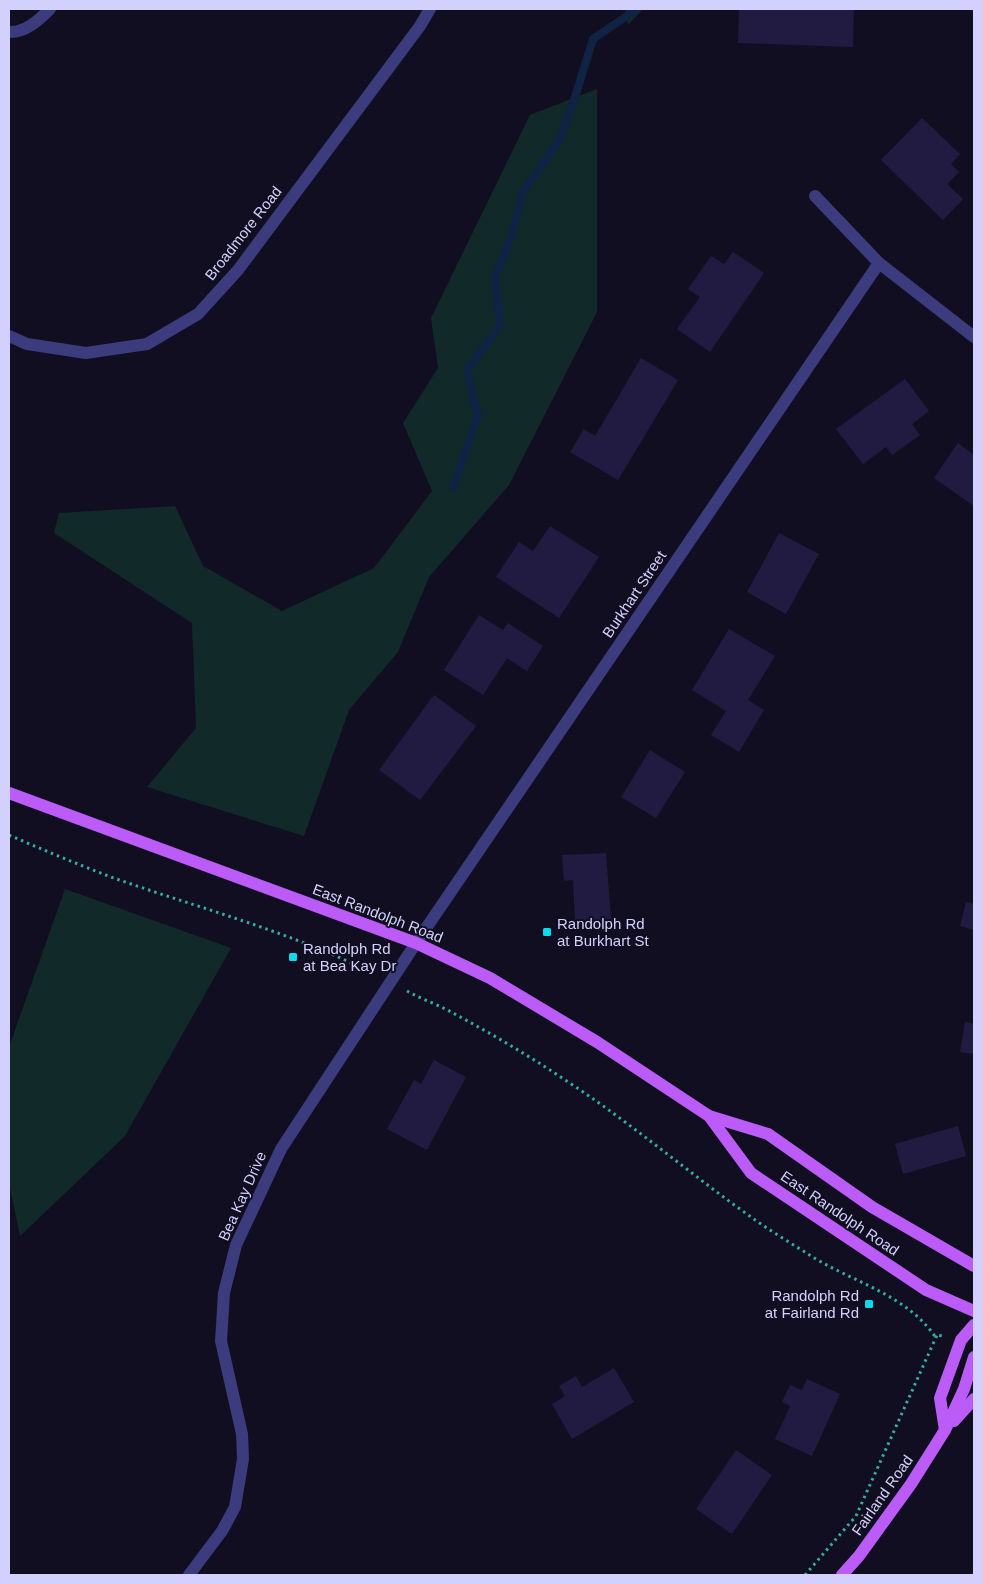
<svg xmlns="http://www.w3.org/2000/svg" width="983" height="1584" viewBox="0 0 983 1584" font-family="Arial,sans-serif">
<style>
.green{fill:#112a29}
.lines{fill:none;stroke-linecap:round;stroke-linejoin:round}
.stream{stroke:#0f2444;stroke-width:8}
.building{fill:#221b41}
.path{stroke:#33ada4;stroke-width:3;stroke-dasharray:2.5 4;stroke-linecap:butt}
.minor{stroke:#3c3b7d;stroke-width:12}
.major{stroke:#bb5cf8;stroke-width:12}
.poi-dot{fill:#0bdbee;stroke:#110e21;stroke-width:2}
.labels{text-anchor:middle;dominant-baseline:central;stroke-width:4;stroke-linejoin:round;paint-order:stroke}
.street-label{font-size:15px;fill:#d4d0fd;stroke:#110e21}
.poi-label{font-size:15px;fill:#d4d0fd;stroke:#110e21;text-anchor:start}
</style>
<rect width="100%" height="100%" fill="#110e21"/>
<!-- green -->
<g class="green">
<path d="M625,9H643L628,25Z"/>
<path d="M597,89V312L509,485L429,577L398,652L349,710L304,836L147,787L196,728L192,623L54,533L59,513L175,506L203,566L282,611L374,568L432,491L403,423L438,368L431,318L530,115Z"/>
<path d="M65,889L231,948L125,1136L20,1236L9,1183V1047Z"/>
</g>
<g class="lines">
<!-- stream -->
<path class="stream" d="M453,487L478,416L467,370L500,326L495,278L513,230L523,191L559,141L576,94L593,39L637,9"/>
</g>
<!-- building -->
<g class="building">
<path d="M739,9H854L853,47L738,43Z"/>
<path d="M922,118L960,154L951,164L959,172L947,184L963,199L943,220L881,160Z"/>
<path d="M733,252L764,273L710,352L677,329L700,297L688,289L711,256L724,264Z"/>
<path d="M641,358L678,380L618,480L570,452L584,429L595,436Z"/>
<path d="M905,379L929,411L912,424L920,435L892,455L886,447L863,464L836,429Z"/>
<path d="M958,443L974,455V506L934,478Z"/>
<path d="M550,526L599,557L559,618L496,577L519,542L533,551Z"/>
<path d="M779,533L819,554L786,614L747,592Z"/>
<path d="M479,615L503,630L508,623L543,646L527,671L507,658L483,695L444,670Z"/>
<path d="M729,629L775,656L748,700L764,710L739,752L711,735L726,711L692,690Z"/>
<path d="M434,695L476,726L420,800L379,770Z"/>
<path d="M650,750L685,772L656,818L621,797Z"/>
<path d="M606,853L611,919L575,921L573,880L564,881L562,855Z"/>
<path d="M966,902L974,904V930L960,926Z"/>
<path d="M965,1022L974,1024V1054L960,1052Z"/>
<path d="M434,1060L466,1077L427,1150L387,1129L414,1080L421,1084Z"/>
<path d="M958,1126L966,1156L903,1174L895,1144Z"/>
<path d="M614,1368L634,1402L572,1439L552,1404L565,1396L559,1386L576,1376L582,1387Z"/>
<path d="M807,1379L840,1394L812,1456L775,1439L790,1406L782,1402L790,1385L802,1390Z"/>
<path d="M736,1450L772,1475L732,1534L696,1509Z"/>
</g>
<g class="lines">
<!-- path -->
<g class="path">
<path d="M9,835C43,850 77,864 111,877C198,908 289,931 372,973"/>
<path d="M407,991C421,999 437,1004 451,1012C502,1039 552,1070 599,1103C651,1140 699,1180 751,1217C769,1230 789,1242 808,1254C849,1281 904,1293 934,1335L943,1336"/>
<path d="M805,1575L856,1516L937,1335"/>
</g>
<!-- minor -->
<g class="minor">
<path d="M9,32C25,33 39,20 50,9"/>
<path d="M815,196L879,263L974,337"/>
<path d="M9,336L27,344L86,353L147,344L198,314L238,270L420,26L430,9"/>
<path d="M189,1575L222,1531L235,1507L243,1459L242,1434L221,1341L224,1293L236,1245L281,1149L416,943L879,263"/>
</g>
<!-- major -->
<g class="major">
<path d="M9,793L416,943L490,978L597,1042L709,1116L768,1134L872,1207L974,1266"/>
<path d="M709,1116L751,1173L926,1290L974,1311"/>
<path d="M954,1421L974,1399"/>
<path d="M945,1430L940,1398L961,1340L974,1325"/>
<path d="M842,1575L859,1556L911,1484L945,1430L964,1389L974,1357"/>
</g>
</g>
<!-- markers -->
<g class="poi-dot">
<rect x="542" y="927" width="10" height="10" rx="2.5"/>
<rect x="288" y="952" width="10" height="10" rx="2.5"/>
<rect x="864" y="1299" width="10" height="10" rx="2.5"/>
</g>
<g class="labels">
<!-- street labels -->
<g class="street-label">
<text transform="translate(243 233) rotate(-52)">Broadmore Road</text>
<text transform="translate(634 594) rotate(-56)">Burkhart Street</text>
<text transform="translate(378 913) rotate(21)">East Randolph Road</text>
<text transform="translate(242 1196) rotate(-66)">Bea Kay Drive</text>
<text transform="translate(840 1213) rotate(34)">East Randolph Road</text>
<text transform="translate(882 1495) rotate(-55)">Fairland Road</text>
</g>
<!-- poi labels -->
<g class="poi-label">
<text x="557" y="923">Randolph Rd<tspan x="557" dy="17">at Burkhart St</tspan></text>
<text x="303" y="948">Randolph Rd<tspan x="303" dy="17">at Bea Kay Dr</tspan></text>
<text x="859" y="1295" text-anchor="end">Randolph Rd<tspan x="859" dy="17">at Fairland Rd</tspan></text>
</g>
</g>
<!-- border -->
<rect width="983" height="1584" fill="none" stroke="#d4d0fd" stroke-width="20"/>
</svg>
